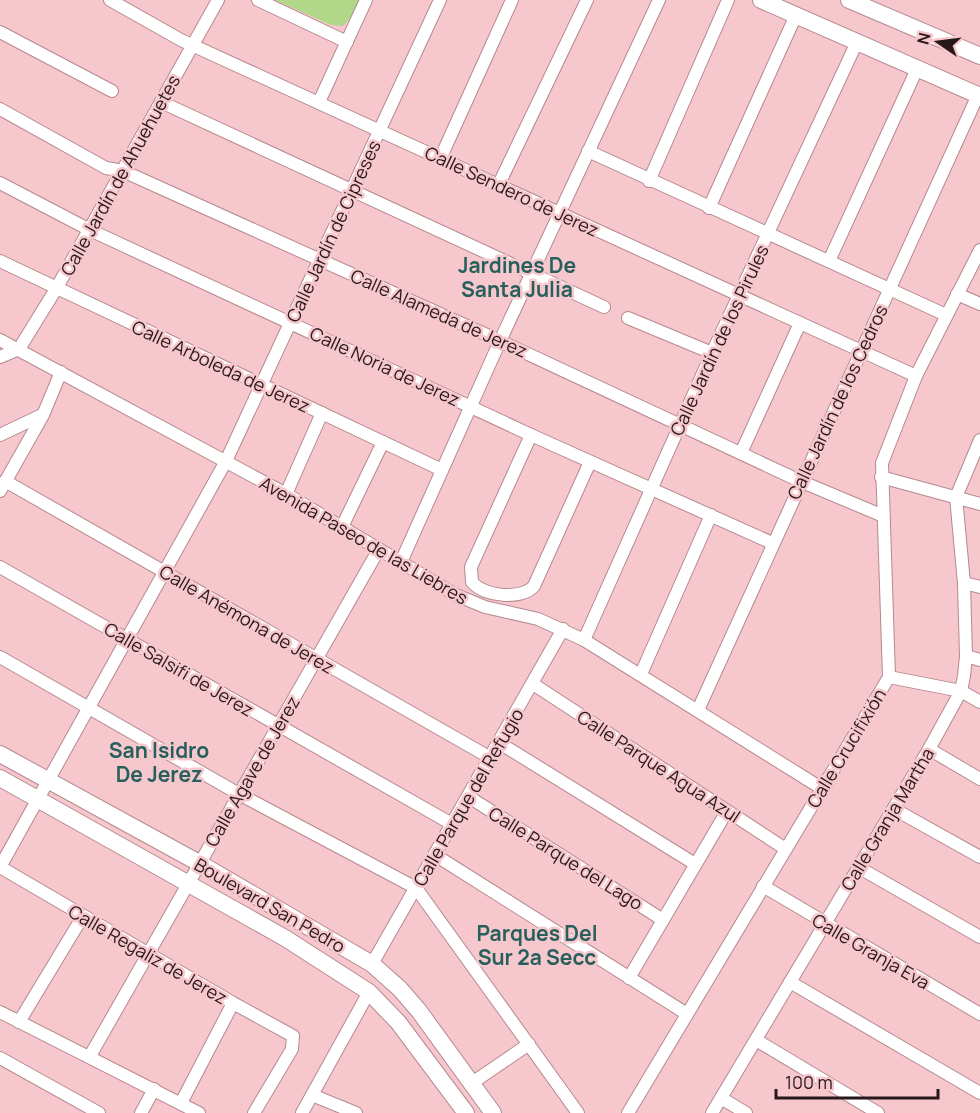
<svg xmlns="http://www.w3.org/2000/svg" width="980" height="1113" viewBox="0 0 980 1113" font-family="Manrope,sans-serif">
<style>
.park{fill:#b1d788}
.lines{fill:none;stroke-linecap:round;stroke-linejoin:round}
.street-casing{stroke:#b5898f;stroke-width:14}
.secondary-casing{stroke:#b5898f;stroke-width:18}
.street{stroke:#fff;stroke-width:12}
.secondary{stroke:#fff;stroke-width:16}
.labels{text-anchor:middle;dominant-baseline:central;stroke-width:5;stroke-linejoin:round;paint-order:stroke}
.street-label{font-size:18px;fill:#28181a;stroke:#f6c7cd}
.quarter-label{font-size:21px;font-weight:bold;fill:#265f5b;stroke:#f6c7cd}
</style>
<rect width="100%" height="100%" fill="#f6c7cd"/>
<!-- park -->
<path class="park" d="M275,0H360L354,14L343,26L331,25Z"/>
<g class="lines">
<!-- street casing -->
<g class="street-casing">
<g id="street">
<path d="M110,0L181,40L916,376"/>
<path d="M258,0L347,42"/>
<path d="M0,32L112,91"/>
<path d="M161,102L604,307"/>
<path d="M319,102L366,0"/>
<path d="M0,109L106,168L123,171L500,341L800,481L881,515"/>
<path d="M588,151L946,315"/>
<path d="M441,157L512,0"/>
<path d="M649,181L728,0"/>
<path d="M0,183L90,230L531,435L772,543"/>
<path d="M499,184L587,0"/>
<path d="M709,208L796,15"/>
<path d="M0,261L442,470"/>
<path d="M829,261L917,69"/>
<path d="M957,294L980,304"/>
<path d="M628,318L712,353"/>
<path d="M0,340L286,494L456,595L485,607L538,619L584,640L821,788"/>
<path d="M0,357L19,349L56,289L218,0"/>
<path d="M0,435L42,415"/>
<path d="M531,435L471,567L472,582C484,597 522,600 534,586L590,462"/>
<path d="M741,453L800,323"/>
<path d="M881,477L980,504"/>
<path d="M5,481L489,757"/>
<path d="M0,491L43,415L61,372"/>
<path d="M286,494L322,413"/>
<path d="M341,529L383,442"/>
<path d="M401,562L500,341L659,0"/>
<path d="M0,567L452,824"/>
<path d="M964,583L980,587"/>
<path d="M584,640L712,353L857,42"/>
<path d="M966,656L980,660"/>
<path d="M0,657L239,794L416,888L578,1113"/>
<path d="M641,674L711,515"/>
<path d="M889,677L961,691L980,702"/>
<path d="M533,684L784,848"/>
<path d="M698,710L978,95"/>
<path d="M498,742L695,864"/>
<path d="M929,749L980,779"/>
<path d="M469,797L663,920"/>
<path d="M894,809L980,857"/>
<path d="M435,855L687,1014"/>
<path d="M0,867L226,461L440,0"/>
<path d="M0,867L233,1003L293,1036L292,1049L254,1113"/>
<path d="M858,867L980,937"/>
<path d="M763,886L980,1014"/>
<path d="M372,964L563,629"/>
<path d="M629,978L727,811"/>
<path d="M790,982L980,1093"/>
<path d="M0,1012L199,1113"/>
<path d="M19,1022L83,916"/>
<path d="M756,1040L878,1113"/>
<path d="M90,1056L379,549"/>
<path d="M0,1058L99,1113"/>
<path d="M472,1083L529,1044"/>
<path d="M312,1095L356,1113"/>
<path d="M721,1098L746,1113"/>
<path d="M181,1103L233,1003"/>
<path d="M141,1113L154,1089"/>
<path d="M302,1113L369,992"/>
<path d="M628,1113L889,677L882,463L916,376L980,250"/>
<path d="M712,1113L929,749L961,691L964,676L966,656L964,583L956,497L980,440"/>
</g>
</g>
<!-- secondary casing -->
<g class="secondary-casing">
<g id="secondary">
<path d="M761,0L980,96"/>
<path d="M849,0L980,56"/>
<path d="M0,754L199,863L372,964L400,989L419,1011L493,1113"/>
<path d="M0,778L285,938L369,992L398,1022L466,1113"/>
</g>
</g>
<!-- street -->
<use href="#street" class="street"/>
<!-- secondary -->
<use href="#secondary" class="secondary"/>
</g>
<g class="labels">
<!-- street labels -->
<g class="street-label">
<text transform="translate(120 175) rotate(-61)">Calle Jardín de Ahuehuetes</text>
<text transform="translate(512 191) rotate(25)">Calle Sendero de Jerez</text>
<text transform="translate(333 231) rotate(-65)">Calle Jardín de Cipreses</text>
<text transform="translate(439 313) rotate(24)">Calle Alameda de Jerez</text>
<text transform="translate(719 340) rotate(-65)">Calle Jardín de los Pirules</text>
<text transform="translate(221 366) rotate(25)">Calle Arboleda de Jerez</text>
<text transform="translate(385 366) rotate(25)">Calle Noria de Jerez</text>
<text transform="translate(837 402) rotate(-65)">Calle Jardín de los Cedros</text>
<text transform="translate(364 540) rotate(30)">Avenida Paseo de las Liebres</text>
<text transform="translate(247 619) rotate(30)">Calle Anémona de Jerez</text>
<text transform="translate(179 669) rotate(30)">Calle Salsifi de Jerez</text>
<text transform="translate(846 748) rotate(-59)">Calle Crucifixión</text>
<text transform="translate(659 766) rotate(33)">Calle Parque Agua Azul</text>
<text transform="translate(252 771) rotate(-60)">Calle Agave de Jerez</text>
<text transform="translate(468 797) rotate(-60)">Calle Parque del Refugio</text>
<text transform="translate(887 819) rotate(-59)">Calle Granja Martha</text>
<text transform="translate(566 858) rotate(32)">Calle Parque del Lago</text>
<text transform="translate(270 905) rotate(30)">Boulevard San Pedro</text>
<text transform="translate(871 951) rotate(30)">Calle Granja Eva</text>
<text transform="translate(148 954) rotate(30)">Calle Regaliz de Jerez</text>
</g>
<!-- quarter labels -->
<g class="quarter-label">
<text x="517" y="265">Jardines De<tspan x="517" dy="24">Santa Julia</tspan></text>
<text x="159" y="750">San Isidro<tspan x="159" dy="24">De Jerez</tspan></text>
<text x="537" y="933">Parques Del<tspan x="537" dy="24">Sur 2a Secc</tspan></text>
</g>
</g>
<!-- north arrow -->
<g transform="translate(938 42) rotate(284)" stroke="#f6c7cd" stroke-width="4.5" paint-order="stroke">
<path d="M0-4.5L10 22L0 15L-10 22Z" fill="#28181a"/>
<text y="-9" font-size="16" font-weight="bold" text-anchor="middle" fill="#28181a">N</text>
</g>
<!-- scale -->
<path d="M776 1089v9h162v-9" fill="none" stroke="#28181a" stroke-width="3"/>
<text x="785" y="1089" font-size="18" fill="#28181a" stroke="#f6c7cd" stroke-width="4.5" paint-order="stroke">100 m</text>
</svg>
